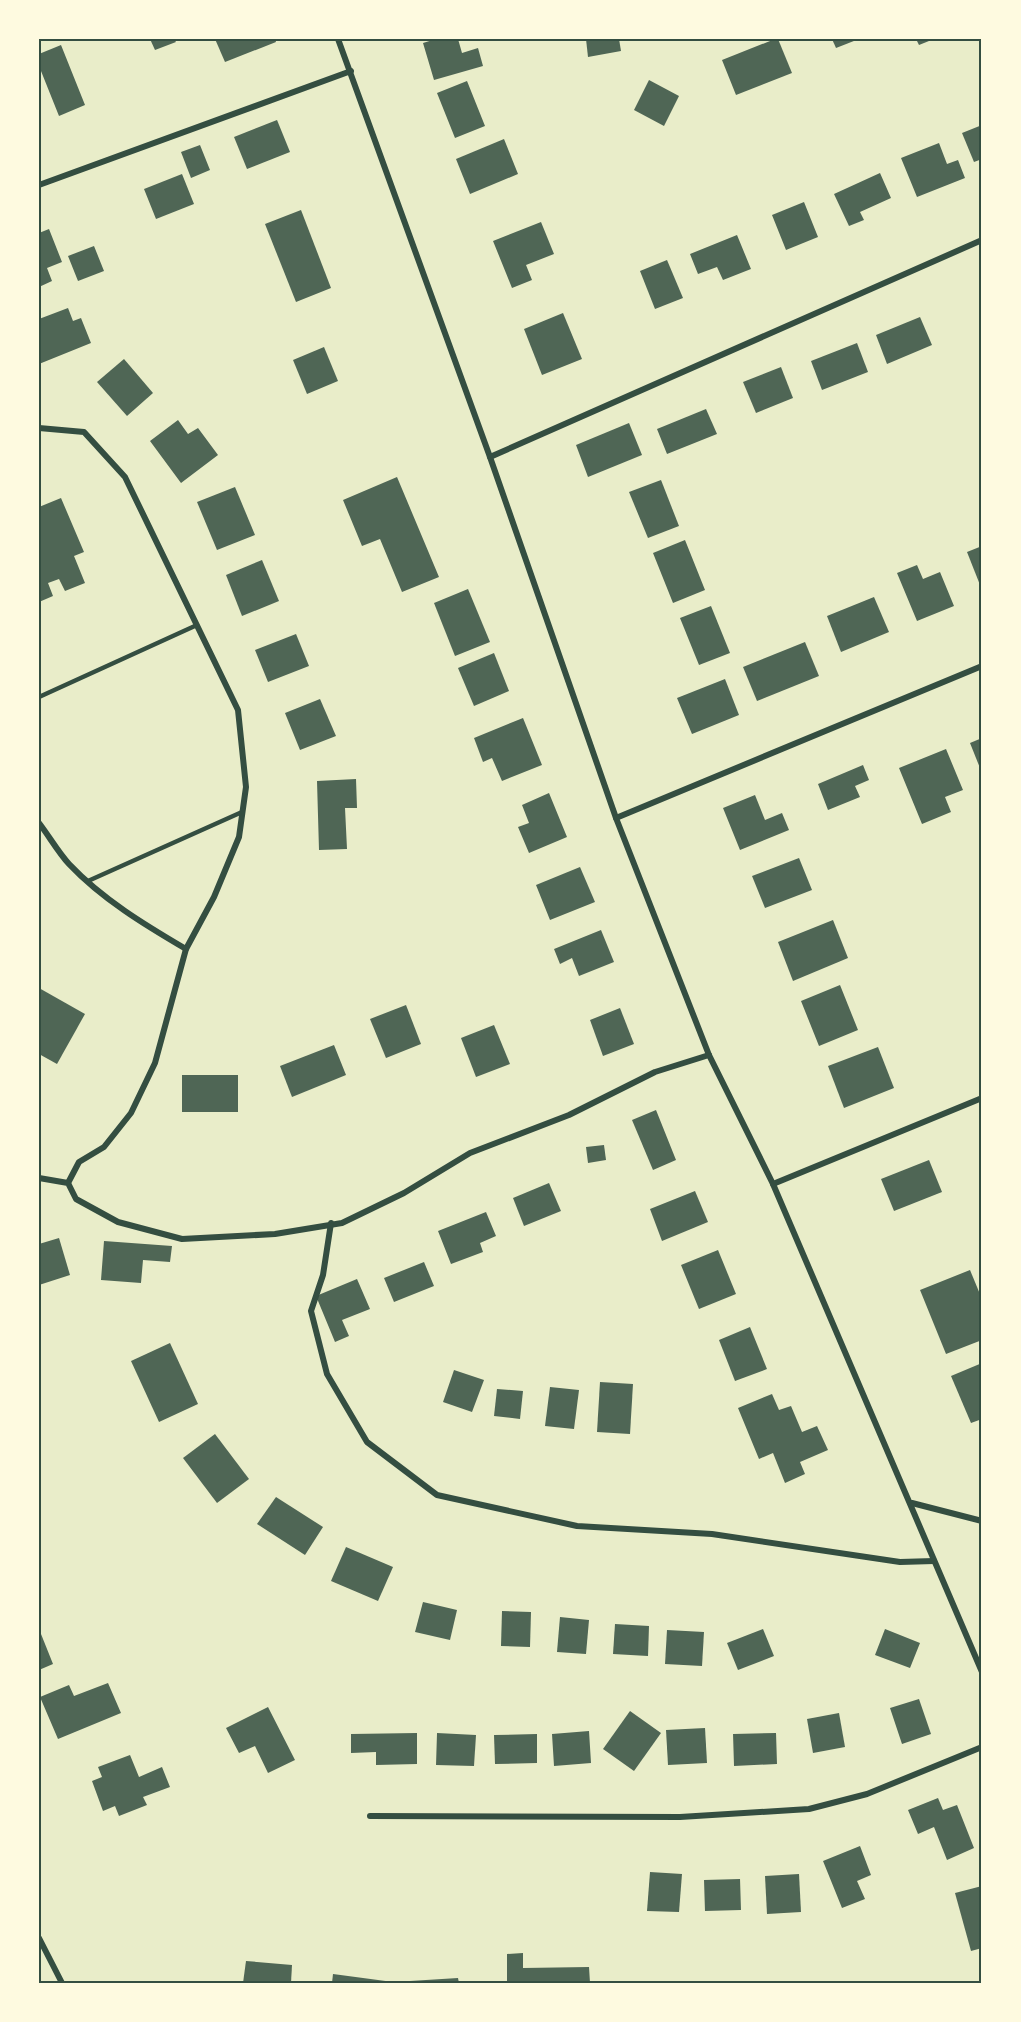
<svg xmlns="http://www.w3.org/2000/svg" width="1021" height="2022" viewBox="0 0 1021 2022" font-family="Commissioner,sans-serif">
<style>
.building{fill:#4f6655}
.lines{fill:none;stroke-linecap:round;stroke-linejoin:round}
.service{stroke:#344e41;stroke-width:4.5}
.minor{stroke:#344e41;stroke-width:6}
.neatline{fill:none;stroke:#344e41;stroke-width:2}
</style>
<rect width="100%" height="100%" fill="#e9edc9"/>
<!-- building -->
<g class="building">
<path d="M150,39H174L176,42L155,50Z"/>
<path d="M215,39H275L276,42L225,62Z"/>
<path d="M436,39H458L462,53L478,48L483,66L434,80L423,43Z"/>
<path d="M586,39H619L621,51L588,57Z"/>
<path d="M775,39H778L792,73L736,95L722,60Z"/>
<path d="M832,39H859L836,48Z"/>
<path d="M916,39H934L919,45Z"/>
<path d="M61,45L85,105L59,116L39,66V54Z"/>
<path d="M649,80L679,96L664,126L634,110Z"/>
<path d="M467,81L485,126L455,138L437,93Z"/>
<path d="M277,120L290,152L247,169L234,137Z"/>
<path d="M982,125V159L974,162L962,133Z"/>
<path d="M504,139L518,174L470,194L456,159Z"/>
<path d="M939,143L947,164L958,160L965,178L917,197L901,158Z"/>
<path d="M200,145L210,170L191,178L181,152Z"/>
<path d="M880,173L891,198L860,212L864,220L849,226L834,194Z"/>
<path d="M182,174L194,204L156,219L144,189Z"/>
<path d="M804,202L818,237L786,250L772,215Z"/>
<path d="M301,210L331,288L296,302L265,224Z"/>
<path d="M541,222L554,254L526,265L532,280L512,288L493,241Z"/>
<path d="M49,229L62,262L47,268L52,281L39,287V233Z"/>
<path d="M737,235L751,269L723,280L717,267L698,274L690,254Z"/>
<path d="M94,246L104,271L78,281L68,256Z"/>
<path d="M667,260L683,298L655,309L640,271Z"/>
<path d="M68,308L73,321L81,318L91,343L39,364V319Z"/>
<path d="M563,313L582,359L542,375L524,329Z"/>
<path d="M920,317L932,345L887,364L876,335Z"/>
<path d="M857,343L868,372L822,390L811,361Z"/>
<path d="M324,347L338,381L307,394L293,360Z"/>
<path d="M124,359L153,393L127,416L97,382Z"/>
<path d="M781,367L793,398L756,413L743,382Z"/>
<path d="M706,409L717,434L667,454L657,429Z"/>
<path d="M178,420L188,434L198,428L218,455L181,483L150,441Z"/>
<path d="M629,423L642,455L588,477L576,445Z"/>
<path d="M397,477L439,577L402,592L380,539L362,546L343,500Z"/>
<path d="M661,480L679,526L648,538L629,492Z"/>
<path d="M235,487L255,535L217,550L197,502Z"/>
<path d="M61,498L84,552L74,556L85,583L65,591L59,579L48,583L53,596L39,602V507Z"/>
<path d="M685,540L705,590L673,603L653,553Z"/>
<path d="M982,546V590L967,552Z"/>
<path d="M262,560L279,601L242,616L226,575Z"/>
<path d="M917,565L923,579L940,572L954,606L917,621L897,573Z"/>
<path d="M468,589L490,642L455,656L434,603Z"/>
<path d="M874,597L889,632L841,652L827,616Z"/>
<path d="M711,606L730,653L699,665L680,618Z"/>
<path d="M296,634L309,666L268,682L255,650Z"/>
<path d="M805,642L819,676L757,701L743,667Z"/>
<path d="M494,653L509,691L474,706L458,668Z"/>
<path d="M725,679L739,715L692,734L677,698Z"/>
<path d="M320,699L336,736L300,750L285,713Z"/>
<path d="M523,718L542,765L502,781L492,758L483,762L474,738Z"/>
<path d="M982,738V773L970,743Z"/>
<path d="M946,749L963,790L945,797L951,812L922,824L899,768Z"/>
<path d="M863,765L869,780L855,786L860,797L828,810L818,784Z"/>
<path d="M356,779L357,808H345L347,849L319,850L317,781Z"/>
<path d="M549,793L567,837L529,853L518,827L529,823L522,805Z"/>
<path d="M755,795L765,820L782,813L789,830L740,850L723,808Z"/>
<path d="M799,858L812,890L765,908L752,876Z"/>
<path d="M580,867L595,902L550,920L536,885Z"/>
<path d="M833,920L848,958L793,981L778,942Z"/>
<path d="M601,930L614,962L579,976L572,958L560,964L554,949Z"/>
<path d="M840,985L858,1030L819,1046L801,1001Z"/>
<path d="M39,988L85,1014L57,1064L39,1054Z"/>
<path d="M406,1005L421,1044L386,1058L370,1019Z"/>
<path d="M620,1008L634,1044L603,1056L590,1020Z"/>
<path d="M494,1025L510,1064L476,1077L461,1038Z"/>
<path d="M334,1045L346,1075L292,1097L280,1066Z"/>
<path d="M878,1047L894,1088L844,1108L828,1066Z"/>
<rect x="182" y="1075" width="56" height="37"/>
<path d="M656,1110L676,1160L653,1170L632,1120Z"/>
<path d="M604,1145L606,1160L588,1163L586,1147Z"/>
<path d="M929,1160L942,1192L894,1211L881,1179Z"/>
<path d="M549,1183L561,1211L524,1226L513,1198Z"/>
<path d="M695,1191L708,1222L662,1241L650,1209Z"/>
<path d="M486,1212L496,1236L480,1243L483,1252L451,1264L438,1231Z"/>
<path d="M59,1238L70,1275L39,1285V1244Z"/>
<path d="M104,1241L172,1246L170,1262L143,1260L141,1283L101,1280Z"/>
<path d="M718,1250L736,1294L699,1309L681,1265Z"/>
<path d="M424,1262L434,1286L394,1302L384,1278Z"/>
<path d="M970,1270L982,1299V1340L946,1354L920,1290Z"/>
<path d="M357,1279L370,1309L342,1320L349,1336L335,1342L316,1296Z"/>
<path d="M750,1327L767,1369L735,1381L719,1340Z"/>
<path d="M170,1343L198,1404L159,1422L131,1361Z"/>
<path d="M982,1363V1419L971,1423L951,1376Z"/>
<path d="M454,1370L484,1380L472,1412L443,1402Z"/>
<path d="M600,1382L633,1384L630,1434L597,1432Z"/>
<path d="M550,1387L579,1390L574,1429L545,1426Z"/>
<path d="M497,1389L523,1391L520,1419L494,1416Z"/>
<path d="M772,1394L779,1410L791,1406L802,1432L817,1426L828,1450L800,1462L805,1474L785,1483L773,1453L759,1459L738,1408Z"/>
<path d="M215,1434L249,1479L217,1503L183,1458Z"/>
<path d="M276,1497L323,1527L305,1555L257,1524Z"/>
<path d="M346,1547L393,1567L378,1601L331,1581Z"/>
<path d="M423,1602L457,1610L450,1640L415,1632Z"/>
<path d="M502,1611L531,1612L530,1647L501,1646Z"/>
<path d="M560,1617L589,1620L586,1654L557,1652Z"/>
<path d="M615,1624L649,1626L648,1656L613,1654Z"/>
<path d="M39,1629L53,1664L39,1670Z"/>
<path d="M763,1629L774,1656L738,1670L727,1643Z"/>
<path d="M885,1629L920,1643L910,1668L875,1655Z"/>
<path d="M667,1630L704,1632L702,1666L665,1664Z"/>
<path d="M108,1683L121,1713L58,1739L40,1697L69,1685L74,1696Z"/>
<path d="M919,1699L931,1734L902,1744L890,1708Z"/>
<path d="M268,1707L295,1760L268,1773L255,1746L239,1753L226,1728Z"/>
<path d="M630,1711L661,1733L634,1771L603,1749Z"/>
<path d="M839,1713L845,1747L813,1753L807,1719Z"/>
<path d="M705,1728L707,1763L668,1765L666,1730Z"/>
<path d="M589,1731L591,1763L554,1766L552,1734Z"/>
<path d="M417,1733V1764L376,1765V1752L351,1753V1734Z"/>
<path d="M437,1733L476,1735L474,1766L436,1765Z"/>
<path d="M776,1733L777,1764L734,1766L733,1734Z"/>
<path d="M537,1734V1763L495,1764L494,1735Z"/>
<path d="M130,1755L139,1777L162,1767L170,1787L143,1797L147,1805L119,1816L115,1806L103,1811L92,1781L102,1777L98,1767Z"/>
<path d="M938,1798L943,1810L957,1805L974,1848L947,1860L934,1827L918,1834L908,1810Z"/>
<path d="M860,1846L871,1875L857,1881L865,1899L842,1908L823,1861Z"/>
<path d="M650,1872L682,1874L679,1912L647,1911Z"/>
<path d="M799,1874L801,1912L767,1914L765,1876Z"/>
<path d="M740,1879L741,1910L705,1911L704,1880Z"/>
<path d="M982,1886V1948L971,1951L955,1893Z"/>
<path d="M523,1953V1968L589,1967L590,1983H507V1954Z"/>
<path d="M246,1961L292,1965L291,1983H243Z"/>
<path d="M333,1974L393,1982V1983H332Z"/>
<path d="M458,1978L459,1983H410V1981Z"/>
</g>
<g class="lines">
<!-- service -->
<g class="service">
<path d="M39,697L197,625"/>
<path d="M88,881L242,812"/>
</g>
<!-- minor -->
<g class="minor">
<path d="M338,39L490,457L616,818L709,1055L773,1184L982,1672"/>
<path d="M39,185L351,71"/>
<path d="M39,428L84,432L125,477L238,710L246,787L239,837L214,897L186,949L155,1063L131,1113L104,1147L79,1162L68,1183"/>
<path d="M490,457L982,240"/>
<path d="M616,818L982,666"/>
<path d="M39,823C49,836 58,852 69,864C102,899 145,925 186,949"/>
<path d="M39,1178L68,1183L76,1199L118,1222L182,1239L275,1234L342,1223L404,1193L470,1153L569,1115L655,1072L709,1055"/>
<path d="M773,1184L982,1098"/>
<path d="M331,1223L323,1275L311,1311L327,1374L367,1442L437,1495L577,1526L712,1534L900,1562L934,1561"/>
<path d="M912,1503L982,1521"/>
<path d="M370,1816L680,1817L809,1809L867,1794L982,1747"/>
<path d="M39,1938L62,1983"/>
</g>
</g>
<!-- border -->
<rect width="1021" height="2022" fill="none" stroke="#fefae0" stroke-width="81"/>
<rect x="40" y="40" width="940" height="1942" class="neatline"/>
</svg>
